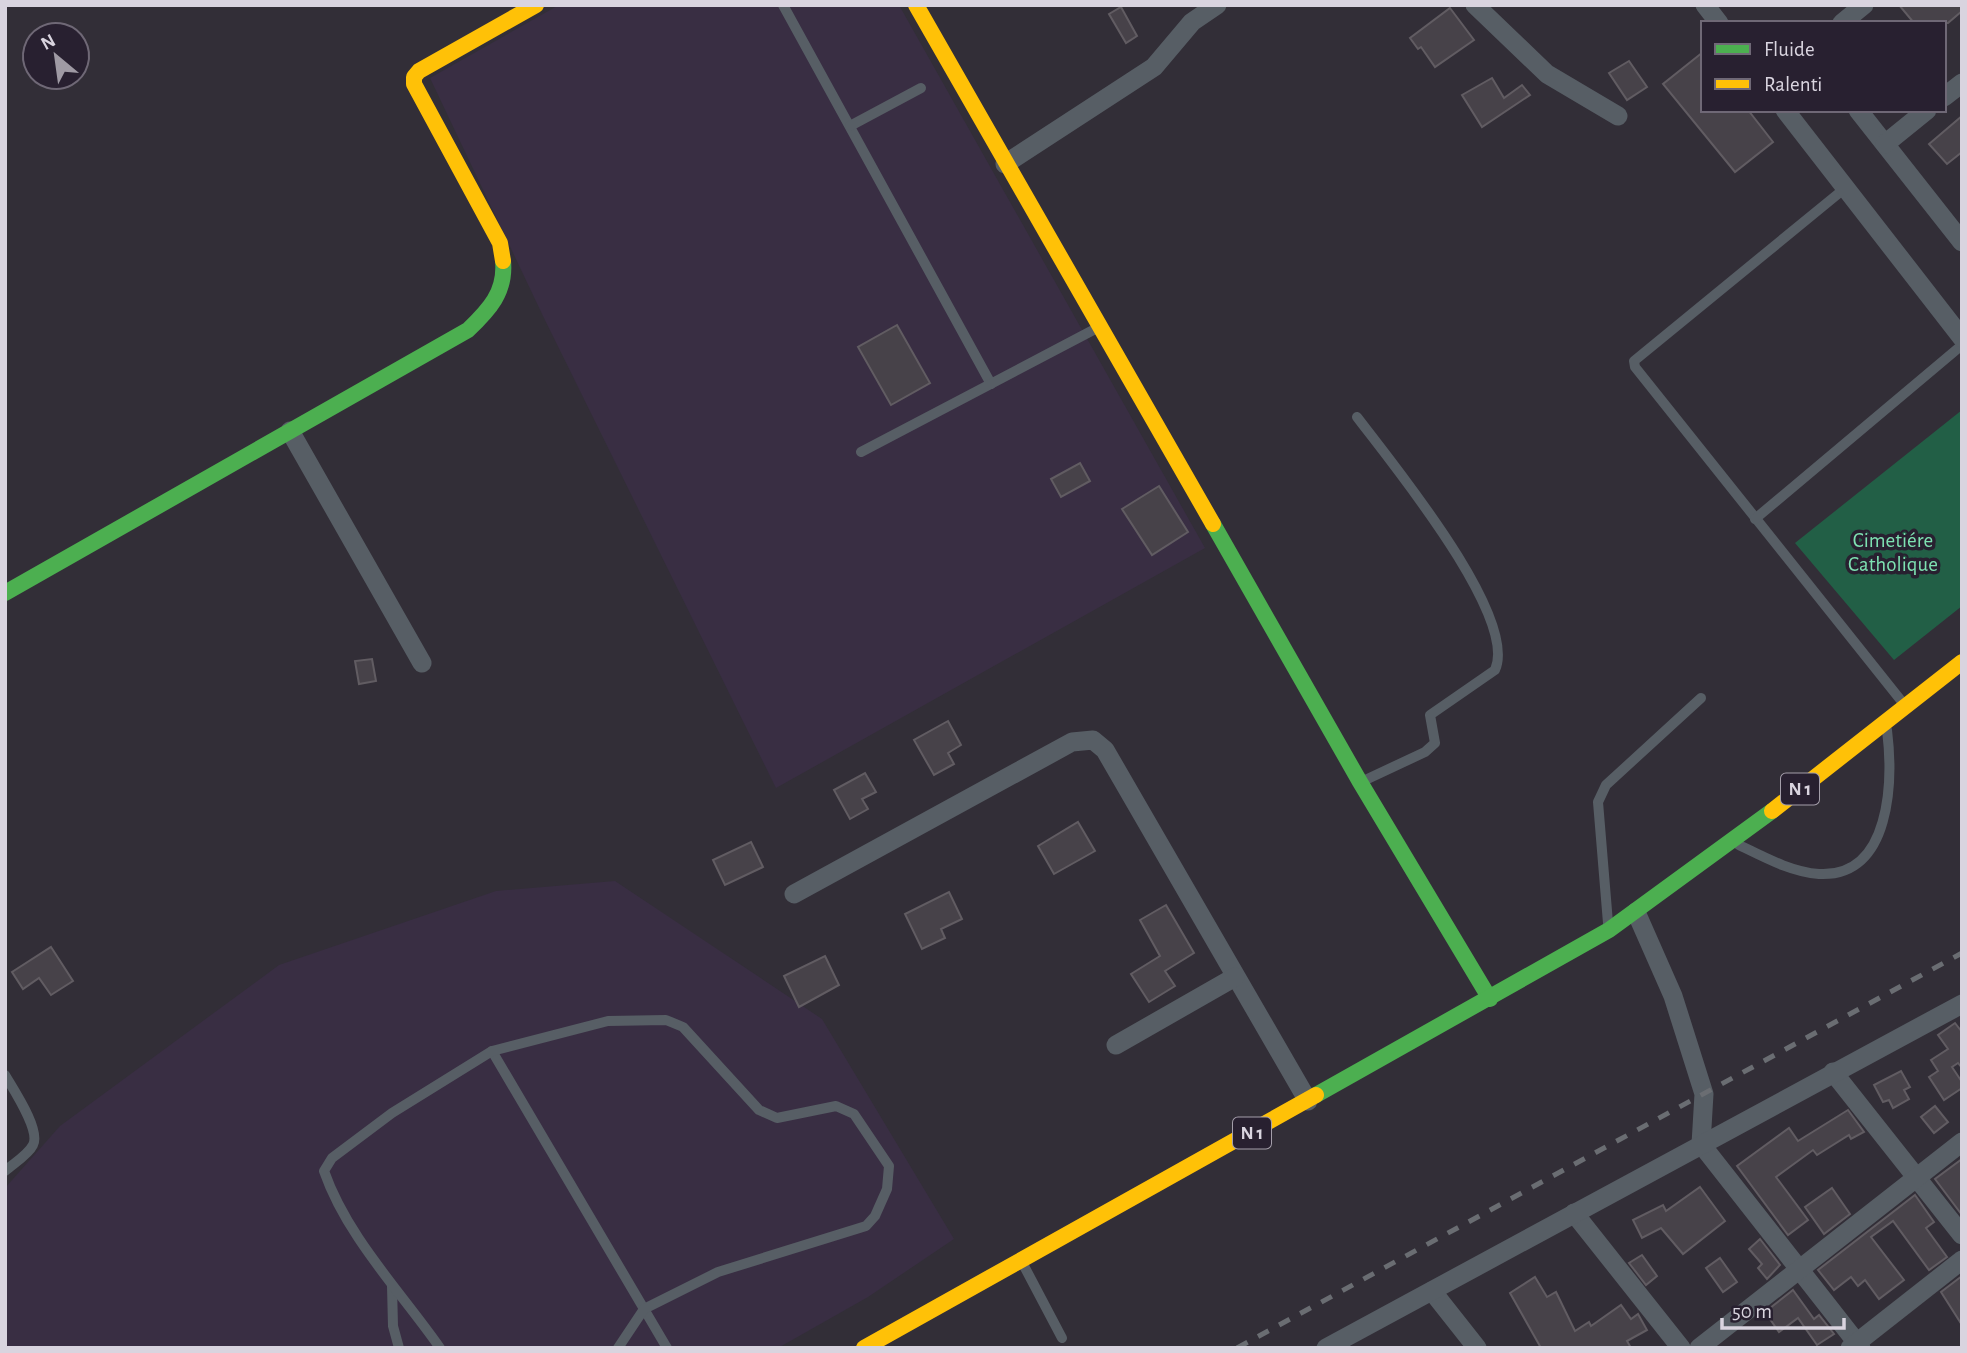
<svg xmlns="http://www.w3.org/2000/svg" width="1967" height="1353" viewBox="0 0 1967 1353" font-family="'Alegreya Sans',sans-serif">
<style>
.built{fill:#392e43}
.green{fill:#225f46}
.building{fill:#474249;stroke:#615c62;stroke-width:2}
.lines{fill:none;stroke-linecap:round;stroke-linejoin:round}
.lane{stroke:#575e65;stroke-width:10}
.street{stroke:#575e65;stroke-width:19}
.fast{stroke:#4caf50;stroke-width:16}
.slow{stroke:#ffc107;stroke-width:16}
.rail{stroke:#6a6d72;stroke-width:5;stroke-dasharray:12 12;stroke-linecap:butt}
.labels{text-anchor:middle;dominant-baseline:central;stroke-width:7;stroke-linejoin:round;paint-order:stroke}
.shield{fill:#282030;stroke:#a49eaa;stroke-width:2}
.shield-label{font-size:19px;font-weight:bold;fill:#d9d4df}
.park-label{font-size:21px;fill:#7ee2b2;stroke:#282030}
</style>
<rect width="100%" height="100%" fill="#322e37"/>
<!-- built -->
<g class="built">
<path d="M559,5H899L1205,548L776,788L543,316L430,78Z"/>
<path d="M615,881L822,1019L954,1239L868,1297L778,1348H5V1188L60,1126L279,965L496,891Z"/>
</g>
<!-- green -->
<path class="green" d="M1962,410V606L1894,660L1795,543Z"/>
<!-- building -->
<g class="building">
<path d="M1899,5H1962V11L1948,23H1914Z"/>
<path d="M1121,7L1137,36L1126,43L1109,14Z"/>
<path d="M1450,8L1474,40L1435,67L1421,47L1418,49L1410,38Z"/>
<path d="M1703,52V110H1748L1773,142L1735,172L1663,84Z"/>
<path d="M1629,61L1647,87L1627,100L1609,73Z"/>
<path d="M1492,78L1504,98L1522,85L1530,95L1482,127L1462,95Z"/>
<path d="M1962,116V152L1947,164L1929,144Z"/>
<path d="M897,325L930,383L891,405L858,347Z"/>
<path d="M1080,463L1090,481L1061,497L1051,479Z"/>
<path d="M1159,486L1188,532L1152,555L1122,509Z"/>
<path d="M372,659L376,681L359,684L355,661Z"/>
<path d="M948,721L961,745L948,753L954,764L934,775L914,740Z"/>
<path d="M865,773L876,792L862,799L868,809L850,819L834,790Z"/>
<path d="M1078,822L1095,851L1054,874L1038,846Z"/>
<path d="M751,842L763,867L725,885L713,860Z"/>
<path d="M949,892L962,919L941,929L945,938L922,949L905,914Z"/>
<path d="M1166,905L1194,953L1165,971L1175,986L1149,1002L1131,974L1160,956L1140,920Z"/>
<path d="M51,947L73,981L51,995L39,978L23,989L12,972Z"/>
<path d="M825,956L839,985L799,1007L784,976Z"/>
<path d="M1955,1023L1962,1032V1068L1958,1063L1952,1067L1962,1082V1088L1944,1100L1929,1077L1938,1071L1931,1060L1948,1049L1938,1035Z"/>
<path d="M1901,1071L1910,1087L1904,1090L1909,1099L1893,1108L1889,1100L1883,1102L1874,1085Z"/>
<path d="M1935,1106L1948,1122L1934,1133L1921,1117Z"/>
<path d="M1848,1110L1864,1132L1851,1139L1849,1135L1817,1155L1813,1150L1776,1177L1808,1220L1788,1235L1737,1166L1789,1128L1798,1141Z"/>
<path d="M1962,1159V1215L1935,1179Z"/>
<path d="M1700,1187L1725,1221L1683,1254L1661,1228L1642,1238L1633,1220L1663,1205L1666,1211Z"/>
<path d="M1832,1188L1850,1214L1824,1234L1805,1207Z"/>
<path d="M1915,1195L1934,1222L1926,1228L1947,1257L1929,1270L1893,1221L1871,1237L1904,1280L1879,1299L1865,1280L1858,1286L1851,1277L1834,1290L1818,1270Z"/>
<path d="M1760,1239L1780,1265L1767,1279L1758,1268L1762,1264L1749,1249Z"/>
<path d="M1642,1255L1657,1276L1646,1285L1629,1263Z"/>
<path d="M1720,1258L1737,1282L1723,1292L1706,1268Z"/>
<path d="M1962,1276V1325L1941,1292Z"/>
<path d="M1535,1277L1547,1297L1556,1292L1575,1331L1589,1322L1591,1326L1621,1305L1631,1319L1638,1314L1647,1330L1627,1341L1631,1348H1541L1510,1293Z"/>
<path d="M1793,1290L1814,1319L1819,1315L1834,1334L1817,1345L1798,1318L1779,1332L1765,1312Z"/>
</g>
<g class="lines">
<!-- lane -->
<g class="lane">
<path d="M783,5L991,384"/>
<path d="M850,126L921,88"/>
<path d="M1844,189L1634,361L1635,367L1903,703"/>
<path d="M1357,417C1391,462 1519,617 1495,670L1430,715L1435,743L1425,752L1361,782"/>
<path d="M861,452L1099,327"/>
<path d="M1755,519L1962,345"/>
<path d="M1739,845C1764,857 1791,872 1819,874C1892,878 1893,779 1887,730"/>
<path d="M1608,923L1598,802L1606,785L1701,698"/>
<path d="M492,1051L667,1348"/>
<path d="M5,1075C13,1089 41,1130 33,1145C28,1155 14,1163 5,1171"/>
<path d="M1023,1264L1062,1338"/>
<path d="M392,1286L393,1326L399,1348"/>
<path d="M440,1348C401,1292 347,1237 324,1171L332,1158L392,1113L492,1051L608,1021L666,1020L683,1027L759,1110L777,1118L836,1106L854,1114L889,1166L887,1189L875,1216L866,1226L718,1272L644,1309L618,1348"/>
</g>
<!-- street -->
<g class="street">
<path d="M1475,5L1547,74L1618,116"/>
<path d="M1705,5L1719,23"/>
<path d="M1842,23L1864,5"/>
<path d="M1944,97L1962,83"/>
<path d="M1785,110L1962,338"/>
<path d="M1858,110L1962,242"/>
<path d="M1885,144L1927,110"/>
<path d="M1005,164L1154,67L1192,22L1217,5"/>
<path d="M290,431L422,663"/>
<path d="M794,894L1072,742L1093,740L1105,750L1308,1101"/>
<path d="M1636,912L1673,996L1704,1094L1701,1144L1861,1348"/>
<path d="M1116,1045L1235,977"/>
<path d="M1833,1072L1962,1235"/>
<path d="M1574,1213L1681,1348"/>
<path d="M1432,1291L1477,1348"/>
<path d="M1326,1348L1962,1004"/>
<path d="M1699,1348L1962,1142"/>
<path d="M1850,1348L1962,1260"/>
</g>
<!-- fast -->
<g class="fast">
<path d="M1213,524L1360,782L1490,999"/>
<path d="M5,593L468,330C489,310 506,292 503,261"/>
<path d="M1316,1095L1609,930L1772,811"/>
</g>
<!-- slow -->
<g class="slow">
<path d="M916,5L1213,524"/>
<path d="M503,261L500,243L414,84V77L419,71L536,5"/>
<path d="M1772,811L1962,662"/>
<path d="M864,1348L1316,1095"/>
</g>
<!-- rail -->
<path class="rail" d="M1237,1348L1962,953"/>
</g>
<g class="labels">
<!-- shield labels -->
<g class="shield">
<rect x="1781" y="773.5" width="38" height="31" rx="5"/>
<rect x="1233" y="1117.5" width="38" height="31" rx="5"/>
</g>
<g class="shield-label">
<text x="1800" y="789">N 1</text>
<text x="1252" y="1133">N 1</text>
</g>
<!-- park labels -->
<g class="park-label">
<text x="1893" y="540">Cimetiére<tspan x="1893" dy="24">Catholique</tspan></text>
</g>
</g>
<!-- border -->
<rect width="1967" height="1353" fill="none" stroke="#d9d4df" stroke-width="14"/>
<!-- legend -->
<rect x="1701" y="21" width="245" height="91" fill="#282030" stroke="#6f6876" stroke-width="2"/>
<rect x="1715" y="44" width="35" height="10" fill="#4caf50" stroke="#6f6876" stroke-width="2"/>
<text x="1764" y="56" font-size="21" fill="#d9d4df">Fluide</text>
<rect x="1715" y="79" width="35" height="10" fill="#ffc107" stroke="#6f6876" stroke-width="2"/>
<text x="1764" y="91" font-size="21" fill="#d9d4df">Ralenti</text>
<!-- north arrow -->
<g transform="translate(56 56) rotate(331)"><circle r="33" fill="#282030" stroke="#6f6876" stroke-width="2"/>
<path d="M0-5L12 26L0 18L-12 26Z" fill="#9f9aa4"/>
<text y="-10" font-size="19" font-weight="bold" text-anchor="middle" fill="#d9d4df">N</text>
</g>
<!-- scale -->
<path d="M1722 1318v10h122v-10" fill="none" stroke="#d9d4df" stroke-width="3.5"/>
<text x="1732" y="1318" font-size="21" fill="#d9d4df" stroke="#282030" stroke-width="5" paint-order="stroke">50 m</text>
</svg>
